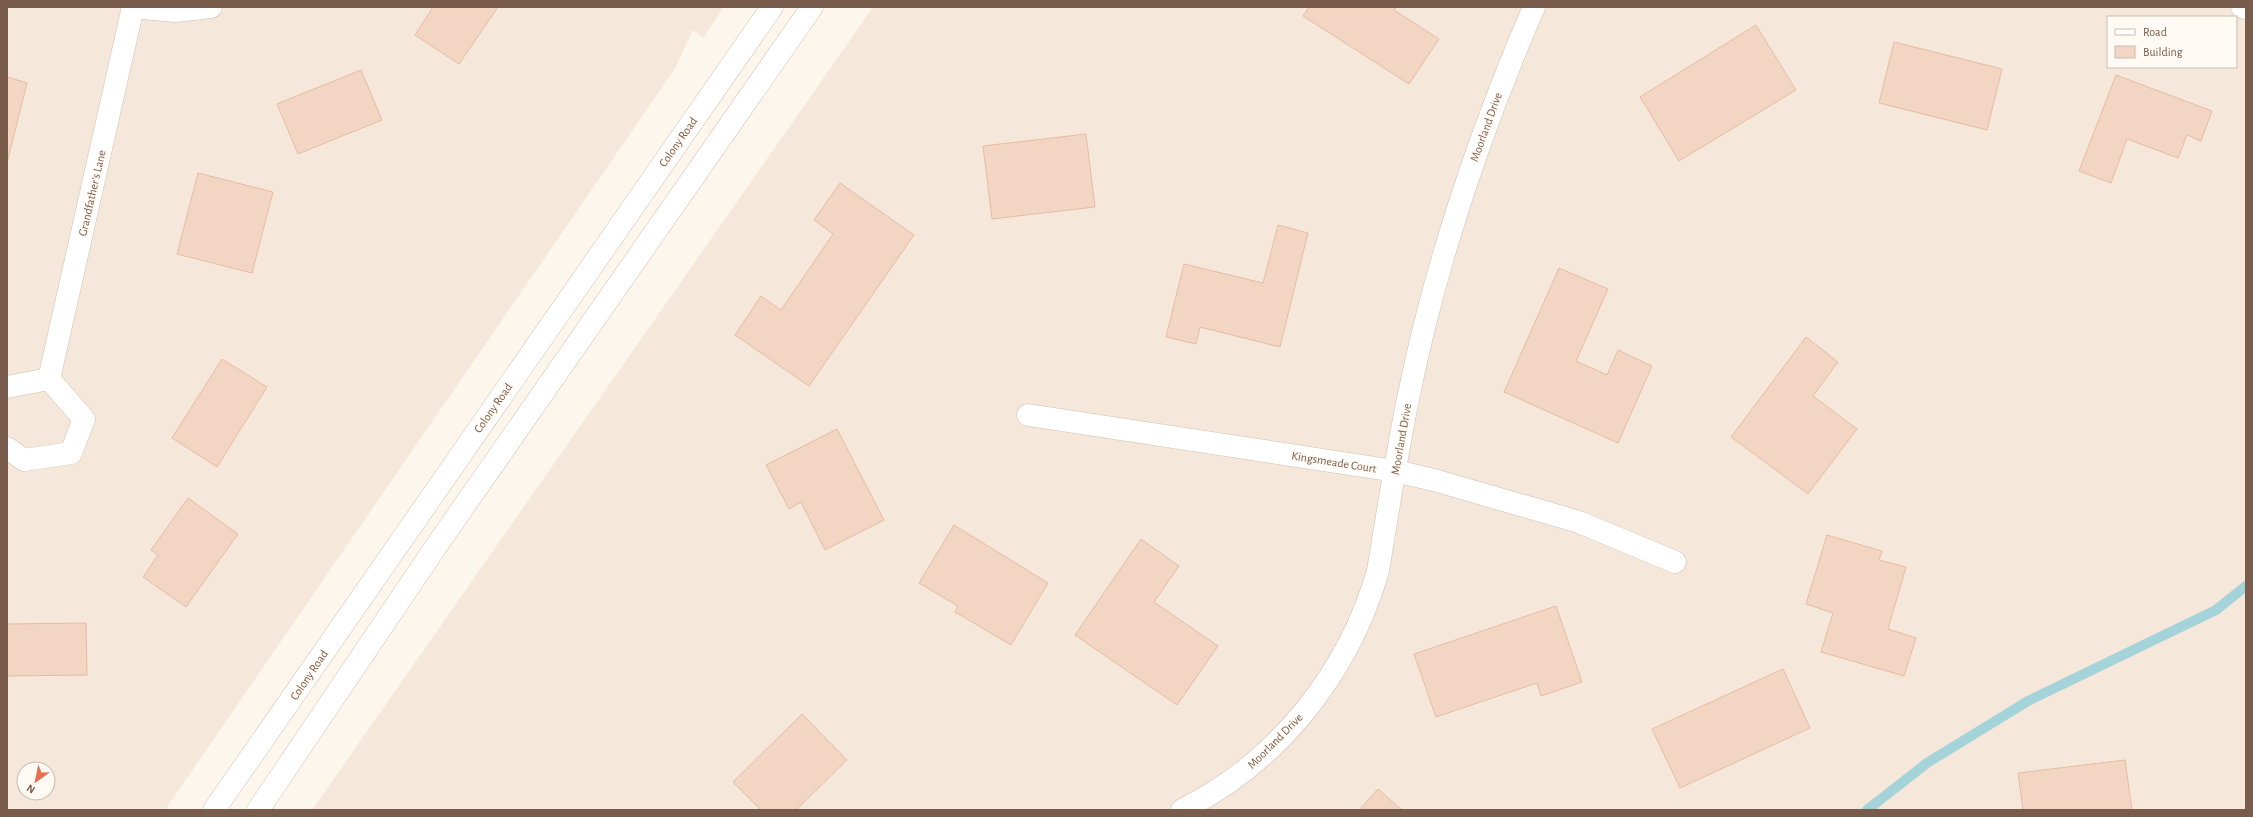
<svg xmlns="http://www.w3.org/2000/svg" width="2253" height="817" viewBox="0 0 2253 817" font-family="'Alegreya Sans',sans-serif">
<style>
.residential{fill:#f5e8da;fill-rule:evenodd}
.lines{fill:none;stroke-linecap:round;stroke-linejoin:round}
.stream{stroke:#a5d3da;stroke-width:10}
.building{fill:#f3d5c3;stroke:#e6bba3}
.minor-casing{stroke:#d1beb0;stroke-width:23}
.secondary-casing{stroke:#d6c0b0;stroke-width:23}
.minor{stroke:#fff;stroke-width:22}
.secondary{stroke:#fff;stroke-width:22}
.labels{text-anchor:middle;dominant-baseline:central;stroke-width:3;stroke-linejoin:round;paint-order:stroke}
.street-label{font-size:12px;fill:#7a5c4d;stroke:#fffaf3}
</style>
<rect width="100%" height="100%" fill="#fdf6ec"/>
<!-- residential -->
<g class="residential">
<path d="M7,7H724L703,38L693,30L674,70L165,810H7ZM24,769H48V793H24Z"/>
<path d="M873,7H2246V810H312ZM2108,17H2236V67H2108Z"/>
</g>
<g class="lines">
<!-- stream -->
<path class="stream" d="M1867,810L1927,763L2028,701L2216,610L2246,586"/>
</g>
<!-- building -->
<g class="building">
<path d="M433,7H498L459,64L415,35Z"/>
<path d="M1309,7H1397L1394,10L1439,39L1409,84L1303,16Z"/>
<path d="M1756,25L1796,90L1679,161L1640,97Z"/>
<path d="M1894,42L2002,69L1987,130L1879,103Z"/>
<path d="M361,70L382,120L298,154L277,104Z"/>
<path d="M2116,75L2212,111L2201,141L2187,135L2178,158L2127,139L2111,183L2079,171Z"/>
<path d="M7,77L27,83L7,163Z"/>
<path d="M1086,134L1095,207L992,219L983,146Z"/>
<path d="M198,173L273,192L252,273L177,254Z"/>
<path d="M840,183L914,235L809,386L735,335L761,296L781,310L833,234L814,220Z"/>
<path d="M1278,225L1308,233L1280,347L1200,327L1196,344L1166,337L1184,264L1263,283Z"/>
<path d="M1559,268L1608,289L1576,361L1607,375L1618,350L1652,366L1618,443L1504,392Z"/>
<path d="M1806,337L1838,362L1813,396L1857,429L1808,494L1731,437Z"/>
<path d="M222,359L267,387L217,467L172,438Z"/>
<path d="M837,429L884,520L825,550L801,502L789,509L766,465Z"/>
<path d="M188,498L238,534L186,607L143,577L158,555L151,550Z"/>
<path d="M954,525L1048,583L1011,645L955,612L958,606L919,583Z"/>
<path d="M1827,535L1882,551L1879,560L1906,567L1888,629L1916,638L1904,676L1821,652L1833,613L1806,604Z"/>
<path d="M1141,539L1179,566L1154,602L1218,646L1177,705L1075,635Z"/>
<path d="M1556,606L1582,682L1541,696L1537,683L1436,717L1414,654Z"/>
<path d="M86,623L87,675L7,676V624Z"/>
<path d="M1783,669L1810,728L1680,788L1652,729Z"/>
<path d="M802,714L847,760L796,810H761L733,782Z"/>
<path d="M2125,760L2132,810H2023L2018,773Z"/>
<path d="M1378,789L1402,810H1359Z"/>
</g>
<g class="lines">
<!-- minor casing -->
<g class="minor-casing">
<g id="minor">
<path d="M132,7L175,11L211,7"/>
<path d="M2242,7L2246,8"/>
<path d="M49,379L133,7"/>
<path d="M7,387L49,379"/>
<path d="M1028,415L1395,471L1434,480L1579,522L1675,562"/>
<path d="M7,448L24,460L71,453L84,419L49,379"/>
<path d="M1182,810C1278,762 1348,674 1378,571C1387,515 1396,459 1407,404C1434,268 1479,134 1534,7"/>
</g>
</g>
<!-- secondary casing -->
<g class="secondary-casing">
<g id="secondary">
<path d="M214,810L772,7"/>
<path d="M258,810L437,545L812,7"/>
</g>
</g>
<!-- minor -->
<use href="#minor" class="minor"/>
<!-- secondary -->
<use href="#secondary" class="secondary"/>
</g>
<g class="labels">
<!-- street labels -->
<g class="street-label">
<text transform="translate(1486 127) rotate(-70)">Moorland Drive</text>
<text transform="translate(678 142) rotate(-55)">Colony Road</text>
<text transform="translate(92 193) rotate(-77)">Grandfather's Lane</text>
<text transform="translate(493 408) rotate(-55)">Colony Road</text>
<text transform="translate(1401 439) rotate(-80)">Moorland Drive</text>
<text transform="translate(1334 462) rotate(9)">Kingsmeade Court</text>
<text transform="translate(309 675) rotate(-56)">Colony Road</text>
<text transform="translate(1275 741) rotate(-45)">Moorland Drive</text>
</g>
</g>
<!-- border -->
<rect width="2253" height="817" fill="none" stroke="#7a5c4d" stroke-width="16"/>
<!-- legend -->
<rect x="2107" y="16" width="130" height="52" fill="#fffaf3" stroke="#cabbb1"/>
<rect x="2115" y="29" width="20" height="6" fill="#ffffff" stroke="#cabbb1"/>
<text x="2143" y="36" font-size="12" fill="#7a5c4d">Road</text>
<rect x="2115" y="46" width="20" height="12" fill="#f3d5c3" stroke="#cabbb1"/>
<text x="2143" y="56" font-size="12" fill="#7a5c4d">Building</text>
<!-- north arrow -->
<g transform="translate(36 781) rotate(213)"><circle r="19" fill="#fffaf3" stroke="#cabbb1"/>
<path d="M0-3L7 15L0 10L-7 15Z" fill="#e76f51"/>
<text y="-6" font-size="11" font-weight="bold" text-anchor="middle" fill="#7a5c4d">N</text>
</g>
</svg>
